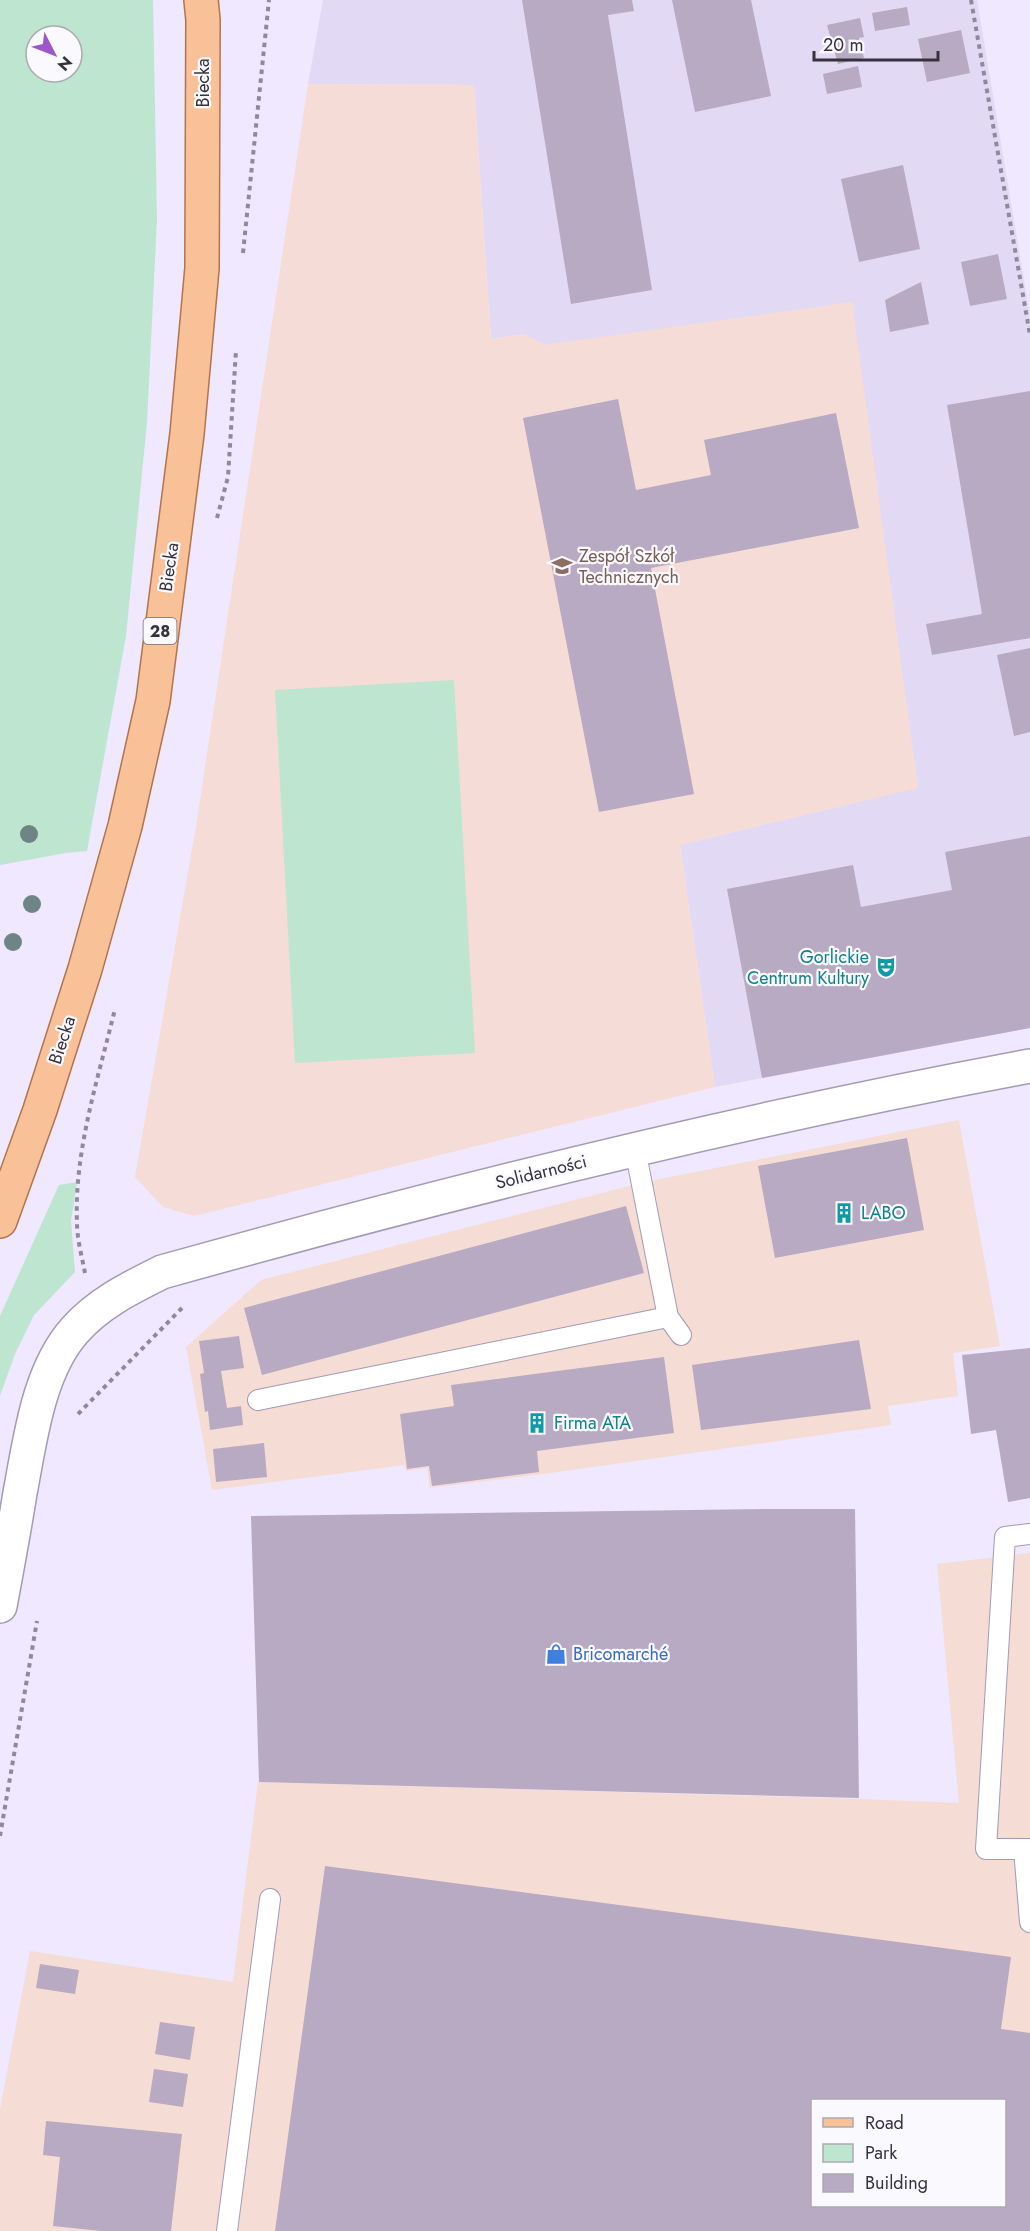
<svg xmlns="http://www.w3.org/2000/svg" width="1030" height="2231" viewBox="0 0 1030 2231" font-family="Jost,sans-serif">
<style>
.built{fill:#e2d9f4}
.industrial{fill:#f5dcd4;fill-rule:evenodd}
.education{fill:#f6dcd6}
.green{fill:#bee5cf;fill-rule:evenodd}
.building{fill:#b8aac3;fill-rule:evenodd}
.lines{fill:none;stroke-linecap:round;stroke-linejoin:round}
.service-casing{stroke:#a39ab4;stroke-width:22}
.tertiary-casing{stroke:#a39ab4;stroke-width:36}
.primary-casing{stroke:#b2744c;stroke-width:36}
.path{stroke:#8f8a9b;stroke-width:4;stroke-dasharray:4.5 4.5;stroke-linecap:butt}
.service{stroke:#fff;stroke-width:20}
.tertiary{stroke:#fff;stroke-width:33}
.primary{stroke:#f8c198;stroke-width:33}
.tree{fill:#6f8484}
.labels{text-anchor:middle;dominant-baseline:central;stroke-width:4.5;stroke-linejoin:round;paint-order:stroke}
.shield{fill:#faf9fe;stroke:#716e77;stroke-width:1.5}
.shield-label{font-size:16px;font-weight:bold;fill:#36323d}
.street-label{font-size:18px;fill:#36323d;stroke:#faf9fe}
.education-label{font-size:18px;fill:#785e54;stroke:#faf9fe;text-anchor:start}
.culture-label{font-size:18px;fill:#0d838f;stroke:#faf9fe;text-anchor:start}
.shop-label{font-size:18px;fill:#366cbe;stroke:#faf9fe;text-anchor:start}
</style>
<rect width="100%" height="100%" fill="#efe8ff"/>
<!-- built -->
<path class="built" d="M323,0H977L1030,316V1028L715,1087L680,845L918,787L544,345L524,334L491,339L474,85L308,84Z"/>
<!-- industrial -->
<g class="industrial">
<path d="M959,1120L1000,1346L953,1353L958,1396L888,1406L891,1425L543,1474L430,1488L427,1468L406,1471L405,1465L212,1490L186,1347L261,1280L645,1182Z"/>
<path d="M1030,1553V2231H0V2109L30,1951L233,1982L258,1782L860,1799L959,1803L937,1564ZM812,2100H1004V2206H812Z"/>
</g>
<!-- education -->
<path class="education" d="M308,84L474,85L491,339L524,334L544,345L852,302L918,788L680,845L715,1087L194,1216L163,1207L135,1177L197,820Z"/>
<!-- green -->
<g class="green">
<path d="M0,0H153L157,219L147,422L126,636L87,851L66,853L0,865ZM36,36H72V72H36Z"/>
<path d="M454,680L475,1053L295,1063L275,690Z"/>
<path d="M77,1182L71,1221L75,1272L34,1315L15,1354L0,1396V1316L59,1185Z"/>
</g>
<!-- building -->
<g class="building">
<path d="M522,0H632L634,11L608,15L652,290L571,304Z"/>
<path d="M672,0H751L771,96L695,112Z"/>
<path d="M907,7L910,25L875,31L872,13Z"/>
<path d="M860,18L864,37L859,38L864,58L838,64L827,25Z"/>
<path d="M961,30L970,73L927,82L918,39Z"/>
<path d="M858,66L862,87L827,94L823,74Z"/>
<path d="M903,165L920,249L859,262L841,179Z"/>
<path d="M998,254L1007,299L970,306L961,262Z"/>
<path d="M921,282L929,324L890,332L885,300Z"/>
<path d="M1030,391V638L932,655L926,624L982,614L947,405Z"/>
<path d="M618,399L636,490L711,475L704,440L836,413L859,528L651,568L694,794L599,812L523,418Z"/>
<path d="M1030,648V732L1014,736L997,655Z"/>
<path d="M1030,836V1028L762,1078L727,889L853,865L861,907L952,890L945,852Z"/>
<path d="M907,1138L924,1230L775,1258L758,1166Z"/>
<path d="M626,1206L644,1273L262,1375L244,1308Z"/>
<path d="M239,1336L244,1368L221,1371L227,1408L241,1406L243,1425L210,1430L208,1411L205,1412L200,1374L204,1373L199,1341Z"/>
<path d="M859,1340L871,1409L701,1430L692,1365Z"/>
<path d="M1030,1348V1498L1008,1502L996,1430L971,1434L962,1355Z"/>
<path d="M664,1357L674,1433L537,1451L539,1472L432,1486L429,1466L407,1469L400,1414L454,1406L451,1385Z"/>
<path d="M264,1443L267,1477L216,1482L213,1449Z"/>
<path d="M766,1509H855L859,1798L259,1782L251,1516Z"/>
<path d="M325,1866L1011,1957L1001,2029L1030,2033V2231H275ZM812,2100H1004V2206H812Z"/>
<path d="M40,1964L79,1970L75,1994L36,1988Z"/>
<path d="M160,2022L195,2027L190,2060L155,2054Z"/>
<path d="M154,2069L188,2074L183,2107L149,2102Z"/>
<path d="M46,2121L182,2134L171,2231H101L53,2226L60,2157L43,2155Z"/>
</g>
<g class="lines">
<!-- service casing -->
<g class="service-casing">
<g id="service">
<path d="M635,1149L668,1317L681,1335"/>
<path d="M258,1400L668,1317"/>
<path d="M1030,1534L1005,1537L986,1849H1030"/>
<path d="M1024,1849L1030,1922"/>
<path d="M227,2231L270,1899"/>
</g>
</g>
<!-- tertiary casing -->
<g class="tertiary-casing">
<path id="tertiary" d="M0,1606C7,1568 14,1531 20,1493C30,1441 38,1371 75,1330C99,1303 130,1288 162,1272C448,1192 737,1120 1030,1066"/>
</g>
<!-- primary casing -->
<g class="primary-casing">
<path id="primary" d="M0,1221L40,1110L85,969L125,826L153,701L187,434L202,268L203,20L201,0"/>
</g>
<!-- path -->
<g class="path">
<path d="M971,0L1030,335"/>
<path d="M243,253L269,0"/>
<path d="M217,518L228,477L236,350"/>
<path d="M85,1273C82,1257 77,1239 77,1223C74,1151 98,1079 115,1009"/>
<path d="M78,1414L182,1308"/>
<path d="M0,1836L37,1621"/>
</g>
<!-- service -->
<use href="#service" class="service"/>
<!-- tertiary -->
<use href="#tertiary" class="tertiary"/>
<!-- primary -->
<use href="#primary" class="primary"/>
</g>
<!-- trees -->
<g class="tree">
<circle cx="29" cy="834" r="9"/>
<circle cx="32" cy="904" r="9"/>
<circle cx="13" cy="942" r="9"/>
</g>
<!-- icons -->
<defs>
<g id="school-bare" transform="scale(1.62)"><path d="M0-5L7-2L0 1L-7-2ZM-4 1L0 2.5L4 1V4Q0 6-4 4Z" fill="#8d6e63" stroke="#faf9fe" stroke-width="2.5" paint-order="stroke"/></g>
<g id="theatre-bare" transform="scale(1.62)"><path d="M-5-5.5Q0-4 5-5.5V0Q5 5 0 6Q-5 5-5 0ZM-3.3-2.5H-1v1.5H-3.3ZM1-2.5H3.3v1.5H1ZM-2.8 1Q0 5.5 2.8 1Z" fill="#0f9aa8" stroke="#faf9fe" stroke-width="2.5" paint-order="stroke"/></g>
<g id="building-bare" transform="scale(1.62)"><path d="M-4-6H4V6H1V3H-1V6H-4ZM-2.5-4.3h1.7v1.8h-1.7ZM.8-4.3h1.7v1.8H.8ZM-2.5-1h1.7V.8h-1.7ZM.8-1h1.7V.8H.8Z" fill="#0f9aa8" stroke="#faf9fe" stroke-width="2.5" paint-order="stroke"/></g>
<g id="shop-bare" transform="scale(1.62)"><path d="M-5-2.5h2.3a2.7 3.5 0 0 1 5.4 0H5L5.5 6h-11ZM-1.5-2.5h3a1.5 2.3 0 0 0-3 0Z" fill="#3f7fe0" stroke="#faf9fe" stroke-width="2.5" paint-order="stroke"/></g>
</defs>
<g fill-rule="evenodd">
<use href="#school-bare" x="562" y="566"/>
<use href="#theatre-bare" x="886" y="967"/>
<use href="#building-bare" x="844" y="1213"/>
<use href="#building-bare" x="537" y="1423"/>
<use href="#shop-bare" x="556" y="1654"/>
</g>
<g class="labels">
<!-- shield labels -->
<rect class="shield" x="143.5" y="618" width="33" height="26" rx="4.5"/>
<g class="shield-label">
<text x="160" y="631">28</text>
</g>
<!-- street labels -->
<g class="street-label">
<text transform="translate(203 83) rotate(-90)">Biecka</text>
<text transform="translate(169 567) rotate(-82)">Biecka</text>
<text transform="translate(62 1040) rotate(-72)">Biecka</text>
<text transform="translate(541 1172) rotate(-14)">Solidarności</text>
</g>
<!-- education labels -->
<g class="education-label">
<text x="579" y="556">Zespół Szkół<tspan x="579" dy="21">Technicznych</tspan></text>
</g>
<!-- culture labels -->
<g class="culture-label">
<text x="869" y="957" text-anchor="end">Gorlickie<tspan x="869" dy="21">Centrum Kultury</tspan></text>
<text x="861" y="1213">LABO</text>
<text x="554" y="1423">Firma ATA</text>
</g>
<!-- shop labels -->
<g class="shop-label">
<text x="573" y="1654">Bricomarché</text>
</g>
</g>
<!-- legend -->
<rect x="811" y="2099" width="195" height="108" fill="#faf9fe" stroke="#aca9b1" stroke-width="1.5"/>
<rect x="823" y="2118" width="30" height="9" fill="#f8c198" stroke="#aca9b1" stroke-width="1.5"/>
<text x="865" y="2129" font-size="18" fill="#36323d">Road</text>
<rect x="823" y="2144" width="30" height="18" fill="#bee5cf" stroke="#aca9b1" stroke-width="1.5"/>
<text x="865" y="2159" font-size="18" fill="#36323d">Park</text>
<rect x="823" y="2174" width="30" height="18" fill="#b8aac3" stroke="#aca9b1" stroke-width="1.5"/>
<text x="865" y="2189" font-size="18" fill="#36323d">Building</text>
<!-- north arrow -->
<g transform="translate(54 54) rotate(132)"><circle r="28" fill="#faf9fe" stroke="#aca9b1" stroke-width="1.5"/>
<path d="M0-4.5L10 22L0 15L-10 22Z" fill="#9d57cb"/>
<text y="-9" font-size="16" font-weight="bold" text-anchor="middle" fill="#36323d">N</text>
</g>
<!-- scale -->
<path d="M814 51v9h124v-9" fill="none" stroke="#36323d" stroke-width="3"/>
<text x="823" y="51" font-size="18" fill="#36323d" stroke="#faf9fe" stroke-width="4.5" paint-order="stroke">20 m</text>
</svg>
